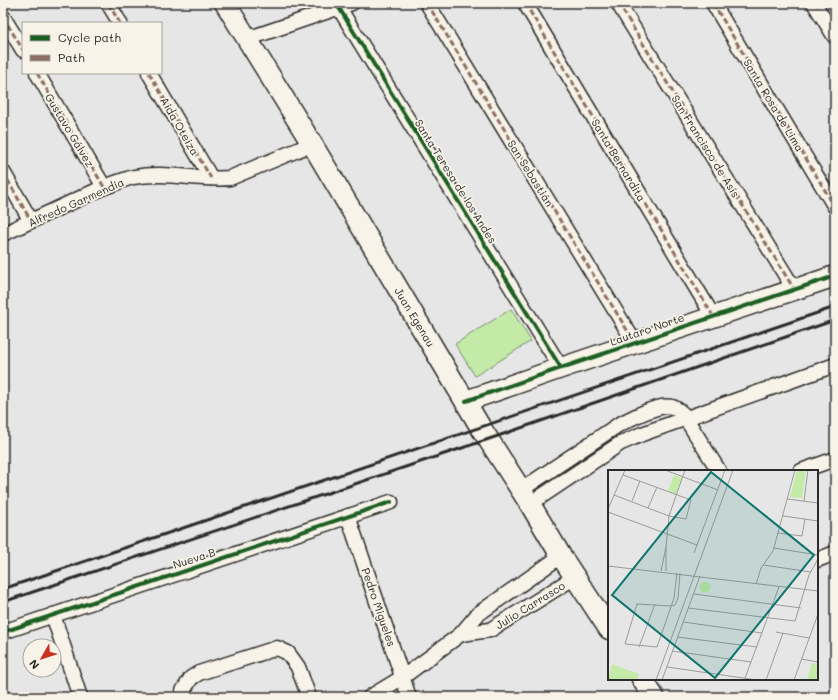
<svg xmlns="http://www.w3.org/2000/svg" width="838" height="700" viewBox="0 0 838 700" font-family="Mali,sans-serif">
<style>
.green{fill:#c3eba7;stroke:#778b69}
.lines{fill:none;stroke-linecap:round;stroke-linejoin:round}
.street-casing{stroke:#2b2b2b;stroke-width:17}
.secondary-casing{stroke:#2b2b2b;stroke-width:23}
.street{stroke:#f7f3e8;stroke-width:14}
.secondary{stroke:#f7f3e8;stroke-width:20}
.rail{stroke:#2b2b2b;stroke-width:3}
.quiet{stroke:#8d6e63;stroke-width:3;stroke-dasharray:6 3;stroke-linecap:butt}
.cycleway-casing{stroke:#f7f3e8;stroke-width:6}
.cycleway{stroke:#1b5e20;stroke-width:4}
.labels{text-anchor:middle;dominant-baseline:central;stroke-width:3.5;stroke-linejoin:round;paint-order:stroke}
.street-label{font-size:11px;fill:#2b2b2b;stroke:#f7f3e8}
.inset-road{fill:none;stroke:#9b9b9c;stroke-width:1}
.view{fill:#0f766e;fill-opacity:0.15;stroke:#0f766e;stroke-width:2}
.inset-edge{fill:none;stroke:#2b2b2b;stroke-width:2}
</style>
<rect width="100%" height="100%" fill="#e6e6e7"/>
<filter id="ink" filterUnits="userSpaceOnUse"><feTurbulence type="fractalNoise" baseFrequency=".025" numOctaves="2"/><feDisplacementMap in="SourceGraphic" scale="8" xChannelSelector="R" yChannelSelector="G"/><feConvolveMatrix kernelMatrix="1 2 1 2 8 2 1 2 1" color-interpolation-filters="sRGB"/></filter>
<g filter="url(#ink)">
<!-- green -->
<path class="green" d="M511,309L531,341L475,376L455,344Z"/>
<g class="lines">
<!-- street casing -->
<g class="street-casing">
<g id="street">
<path d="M108,3L120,23"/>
<path d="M336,3L561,368"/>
<path d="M427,3L635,343"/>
<path d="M525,3L713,316"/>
<path d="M618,3L794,289"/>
<path d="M713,3L835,207"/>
<path d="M814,3L835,37"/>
<path d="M3,17L23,50"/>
<path d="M247,39L352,3"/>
<path d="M37,73L104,187"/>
<path d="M149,73L211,178"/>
<path d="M3,172L31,221"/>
<path d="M3,234L104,187C114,184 124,179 134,177C166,171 198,181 230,178L312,144"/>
<path d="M801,471L835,459"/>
<path d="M521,490L618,425C630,419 659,403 672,407C677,408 679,411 683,414L719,471"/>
<path d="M530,504L621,443L642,434L835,365"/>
<path d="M348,516L409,697"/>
<path d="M561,556L478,614L461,634L490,630L575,577"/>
<path d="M817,560L835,553"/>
<path d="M53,615L80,697"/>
<path d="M3,632L391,502"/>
<path d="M185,697L183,691L191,678L199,673L277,648L288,653L298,667L309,697"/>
<path d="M370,697L403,677L461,634"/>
</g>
</g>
<!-- secondary casing -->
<g class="secondary-casing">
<g id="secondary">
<path d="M225,3L312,144L481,428L530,504L561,556L609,629"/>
<path d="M466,401L561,368L835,276"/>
<path d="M642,679L654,697"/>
</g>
</g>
<!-- street -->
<use href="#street" class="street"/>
<!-- secondary -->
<use href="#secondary" class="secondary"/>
<!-- rail -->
<g class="rail">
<path d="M3,589L835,307"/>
<path d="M3,602L489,439L835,320"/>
</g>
<!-- quiet -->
<g class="quiet">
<path d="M108,3L120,23"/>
<path d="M427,3L635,343"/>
<path d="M525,3L713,316"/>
<path d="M618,3L794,289"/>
<path d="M713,3L835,207"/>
<path d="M816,5L819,3"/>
<path d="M3,17L23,50"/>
<path d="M37,73L104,187"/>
<path d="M149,73L211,178"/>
<path d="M3,172L31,221"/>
</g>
<!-- cycleway casing -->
<g class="cycleway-casing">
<g id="cycleway">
<path d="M336,3L561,368"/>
<path d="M466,401L561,368L835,276"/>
<path d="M3,632L391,502"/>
</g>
</g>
<!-- cycleway -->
<use href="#cycleway" class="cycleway"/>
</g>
</g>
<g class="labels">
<!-- street labels -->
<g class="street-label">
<text transform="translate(774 105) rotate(59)">Santa Rosa de Lima</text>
<text transform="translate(180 126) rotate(60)">Aida Oteiza</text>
<text transform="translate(70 130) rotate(59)">Gustavo Gálvez</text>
<text transform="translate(706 146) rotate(58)">San Francisco de Asís</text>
<text transform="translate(619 160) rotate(59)">Santa Bernardita</text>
<text transform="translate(531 173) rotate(58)">San Sebastián</text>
<text transform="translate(456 181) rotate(58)">Santa Teresa de los Andes</text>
<text transform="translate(76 202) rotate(-24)">Alfredo Garmendia</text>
<text transform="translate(415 317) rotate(59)">Juan Egenau</text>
<text transform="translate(647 329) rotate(-19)">Lautaro Norte</text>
<text transform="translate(194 558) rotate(-18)">Nueva B</text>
<text transform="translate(530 605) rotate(-32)">Julio Carrasco</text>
<text transform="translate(379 607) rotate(71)">Pedro Migueles</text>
</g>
</g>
<!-- overview -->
<g transform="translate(608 470)">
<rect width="210" height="210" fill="#e6e6e7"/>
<path d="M189,0H198L194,28L182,27ZM66,5L74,8L68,24L60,21ZM91.5 117a5.5 5.5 0 1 1 11 0a5.5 5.5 0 1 1-11 0ZM204,193L210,194V205L208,210H199ZM4,194L31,204L29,210H0Z" fill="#c3eba7"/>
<path class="inset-road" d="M57,0L110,20M6,25L61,46L78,49L83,30L15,5M179,29L210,33M24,31L32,11M196,31L200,0M40,38L49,17M0,39L17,0M0,42L89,75M175,46L210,51M170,63L194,66L197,49M58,77L61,46L77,0M166,78L210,85M86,83L117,0M155,95L203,102M0,96L210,121M53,101L58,77V101M148,114L153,98L165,81L187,0M86,124L193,138M63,136L29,134L17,174L49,177L66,128L69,103M63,136L67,135L70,128L72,103M80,138L187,151L201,105L210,89M75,152L154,163M168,162L201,168M69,167L149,177M31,177L47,134M64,181L143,192M193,189L210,192M59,197L149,210M137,208L171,117M48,210L125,0M54,210L92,106M158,210L175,163M186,210L210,144"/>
<path class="view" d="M103,2L206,85L107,208L4,125Z"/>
<rect width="210" height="210" class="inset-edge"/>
</g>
<!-- margin -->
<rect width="838" height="700" fill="none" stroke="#f7f3e8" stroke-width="16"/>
<rect x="8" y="8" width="822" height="684" fill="none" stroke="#2b2b2b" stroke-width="1.5" filter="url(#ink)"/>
<!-- legend -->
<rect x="22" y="22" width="140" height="52" fill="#f7f3e8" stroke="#a5a39c"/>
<rect x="30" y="35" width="20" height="6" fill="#1b5e20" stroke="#a5a39c"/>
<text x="58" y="42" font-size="12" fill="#2b2b2b">Cycle path</text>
<rect x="30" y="55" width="20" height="6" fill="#8d6e63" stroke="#a5a39c"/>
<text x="58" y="62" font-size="12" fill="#2b2b2b">Path</text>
<!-- north arrow -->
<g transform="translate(42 658) rotate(231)"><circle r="19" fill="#f7f3e8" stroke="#a5a39c"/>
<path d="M0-3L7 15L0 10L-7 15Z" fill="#c8321e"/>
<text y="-6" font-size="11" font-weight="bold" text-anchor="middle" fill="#2b2b2b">N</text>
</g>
</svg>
